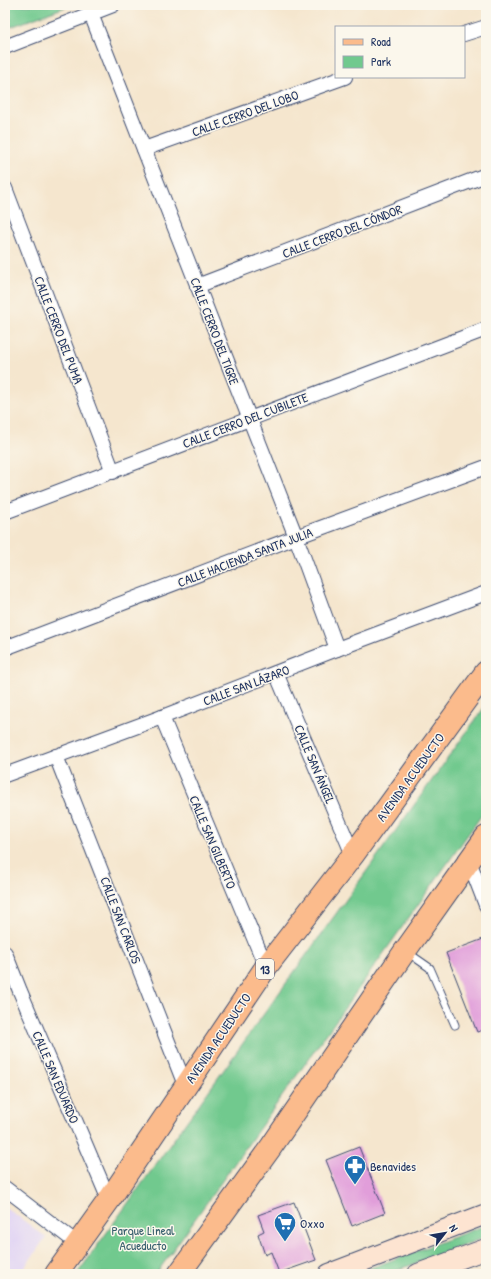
<svg xmlns="http://www.w3.org/2000/svg" width="491" height="1279" viewBox="0 0 491 1279" font-family="'Patrick Hand',sans-serif">
<style>
.built{fill:#e1d4f4}
.green{fill:#71c98e;stroke:#467c76}
.building{fill:#e19eda}
.lines{fill:none;stroke-linecap:round;stroke-linejoin:round}
.lane-casing{stroke:#3c4a6f;stroke-width:9}
.street-casing{stroke:#3c4a6f;stroke-width:16}
.secondary-casing{stroke:#3c4a6f;stroke-width:22}
.primary-casing{stroke:#3c4a6f;stroke-width:24}
.lane{stroke:#fff;stroke-width:7}
.street{stroke:#fff;stroke-width:14}
.secondary{stroke:#fde4d1;stroke-width:20}
.primary{stroke:#fbbb8c;stroke-width:22}
.labels{text-anchor:middle;dominant-baseline:central;stroke-width:3;stroke-linejoin:round;paint-order:stroke}
.shield{fill:#fbf7ec;stroke:#5e6b89;stroke-width:1}
.shield-label{font-size:12px;font-weight:bold;fill:#1b2f5e}
.street-label{font-size:13px;fill:#1b2f5e;stroke:#fbf7ec}
.poi-label{font-size:13px;fill:#1b2f5e;stroke:#fbf7ec;text-anchor:start}
.park-label{font-size:13px;fill:#355d6c;stroke:#fbf7ec}
</style>
<rect width="100%" height="100%" fill="#fbf7ec"/>
<filter id="ink" filterUnits="userSpaceOnUse"><feTurbulence type="fractalNoise" baseFrequency=".025" numOctaves="2"/><feDisplacementMap in="SourceGraphic" scale="8" xChannelSelector="R" yChannelSelector="G"/><feConvolveMatrix kernelMatrix="1 2 1 2 8 2 1 2 1" color-interpolation-filters="sRGB"/></filter>
<filter id="wash" filterUnits="userSpaceOnUse"><feTurbulence type="fractalNoise" baseFrequency=".012" numOctaves="4" result="noise"/><feDisplacementMap in="SourceGraphic" scale="16" xChannelSelector="R" yChannelSelector="G"/><feGaussianBlur stdDeviation="0.9" result="paint"/><feColorMatrix in="noise" values="0 0 0 0 0 0 0 0 0 0 0 0 0 0 0 0 0 1.4 0 .05"/><feComposite in="paint" operator="in"/></filter>
<g filter="url(#wash)">
<rect width="100%" height="100%" fill="#f5e6ce"/>
<!-- built -->
<path class="built" d="M5,1207L46,1237L20,1274H5Z"/>
<!-- green -->
<g class="green">
<path d="M5,5H71L5,29Z"/>
<path d="M486,705V809L156,1274H77Z"/>
<path d="M486,1225V1237L387,1274H355Z"/>
</g>
<g id="blocks">
<!-- building -->
<g class="building">
<path d="M486,938V1029L477,1032L446,953Z"/>
<path d="M359,1147L385,1213L352,1226L326,1160Z"/>
<path d="M294,1202L316,1260L279,1273L271,1252L265,1255L258,1234L264,1231L258,1215Z"/>
</g>
</g>
</g>
<g filter="url(#ink)">
<use href="#blocks" fill-opacity="0" stroke="#3c4a6f" stroke-width="1"/>
<g class="lines">
<!-- lane casing -->
<g class="lane-casing">
<path id="lane" d="M407,952L430,968L455,1025"/>
</g>
<!-- street casing -->
<g class="street-casing">
<g id="street">
<path d="M91,14L296,537L337,649"/>
<path d="M464,34L486,27"/>
<path d="M5,47L113,5"/>
<path d="M144,149L345,77"/>
<path d="M5,188L113,472"/>
<path d="M197,286L486,175"/>
<path d="M5,512L486,329"/>
<path d="M5,648L296,537L486,467"/>
<path d="M276,673L353,855"/>
<path d="M162,717L266,967"/>
<path d="M56,756L185,1085"/>
<path d="M5,775L162,717L337,649L486,593"/>
<path d="M469,861L486,905"/>
<path d="M5,953L20,991L109,1200"/>
<path d="M5,1188L78,1244"/>
</g>
</g>
<!-- secondary casing -->
<g class="secondary-casing">
<g id="secondary">
<path d="M329,1274L486,1214"/>
<path d="M418,1274L486,1249"/>
</g>
</g>
<!-- primary casing -->
<g class="primary-casing">
<g id="primary">
<path d="M56,1274L109,1200L266,967L353,855L486,672"/>
<path d="M179,1274L271,1147L405,951L486,837"/>
</g>
</g>
<!-- lane -->
<use href="#lane" class="lane"/>
<!-- street -->
<use href="#street" class="street"/>
<!-- secondary -->
<use href="#secondary" class="secondary"/>
<!-- primary -->
<use href="#primary" class="primary"/>
</g>
</g>
<!-- icons -->
<defs>
<g id="pharmacy-pin" transform="scale(1.15)"><path d="M0 17L-7.5 6A9.5 9.5 0 1 1 7.5 6Z" fill="#1f6fb2" stroke="#fbf7ec"/><path d="M-2-6h4v4h4v4h-4v4h-4v-4h-4v-4h4Z" fill="#fff"/></g>
<g id="supermarket-pin" transform="scale(1.15)"><path d="M0 17L-7.5 6A9.5 9.5 0 1 1 7.5 6Z" fill="#1f6fb2" stroke="#fbf7ec"/><path d="M-6-5.5h2.5l.6 2H6L4.5 2H-2.5L-4.4-4H-6ZM-1.5 3.2a1.3 1.3 0 1 0 .1 0ZM3 3.2a1.3 1.3 0 1 0 .1 0Z" fill="#fff"/></g>
</defs>
<g fill-rule="evenodd">
<use href="#pharmacy-pin" x="355" y="1166"/>
<use href="#supermarket-pin" x="285" y="1223"/>
</g>
<g class="labels">
<!-- shield labels -->
<rect class="shield" x="256" y="959" width="18" height="20" rx="3"/>
<g class="shield-label">
<text x="265" y="969">13</text>
</g>
<!-- street labels -->
<g class="street-label">
<text transform="translate(245 113) rotate(-20)">CALLE CERRO DEL LOBO</text>
<text transform="translate(342 231) rotate(-21)">CALLE CERRO DEL CÓNDOR</text>
<text transform="translate(59 330) rotate(69)">CALLE CERRO DEL PUMA</text>
<text transform="translate(215 331) rotate(69)">CALLE CERRO DEL TIGRE</text>
<text transform="translate(245 420) rotate(-21)">CALLE CERRO DEL CUBILETE</text>
<text transform="translate(245 557) rotate(-21)">CALLE HACIENDA SANTA JULIA</text>
<text transform="translate(246 685) rotate(-21)">CALLE SAN LÁZARO</text>
<text transform="translate(315 764) rotate(67)">CALLE SAN ÁNGEL</text>
<text transform="translate(410 777) rotate(-54)">AVENIDA ACUEDUCTO</text>
<text transform="translate(213 842) rotate(67)">CALLE SAN GILBERTO</text>
<text transform="translate(121 920) rotate(69)">CALLE SAN CARLOS</text>
<text transform="translate(218 1038) rotate(-56)">AVENIDA ACUEDUCTO</text>
<text transform="translate(56 1077) rotate(67)">CALLE SAN EDUARDO</text>
</g>
<!-- poi labels -->
<g class="poi-label">
<text x="370" y="1166">Benavides</text>
<text x="300" y="1223">Oxxo</text>
</g>
<!-- park labels -->
<g class="park-label">
<text x="143" y="1230">Parque Lineal<tspan x="143" dy="15">Acueducto</tspan></text>
</g>
</g>
<!-- margin -->
<rect width="491" height="1279" fill="none" stroke="#fbf7ec" stroke-width="20"/>
<!-- legend -->
<rect x="335" y="26" width="130" height="52" fill="#fbf7ec" stroke="#a1a7b3"/>
<rect x="343" y="39" width="20" height="6" fill="#fbbb8c" stroke="#a1a7b3"/>
<text x="371" y="46" font-size="12" fill="#1b2f5e">Road</text>
<rect x="343" y="56" width="20" height="12" fill="#71c98e" stroke="#a1a7b3"/>
<text x="371" y="66" font-size="12" fill="#1b2f5e">Park</text>
<!-- north arrow -->
<g transform="translate(445 1233) rotate(59)" stroke="#fbf7ec" stroke-width="3" paint-order="stroke">
<path d="M0-3L7 15L0 10L-7 15Z" fill="#1b2f5e"/>
<text y="-6" font-size="11" font-weight="bold" text-anchor="middle" fill="#1b2f5e">N</text>
</g>
</svg>
